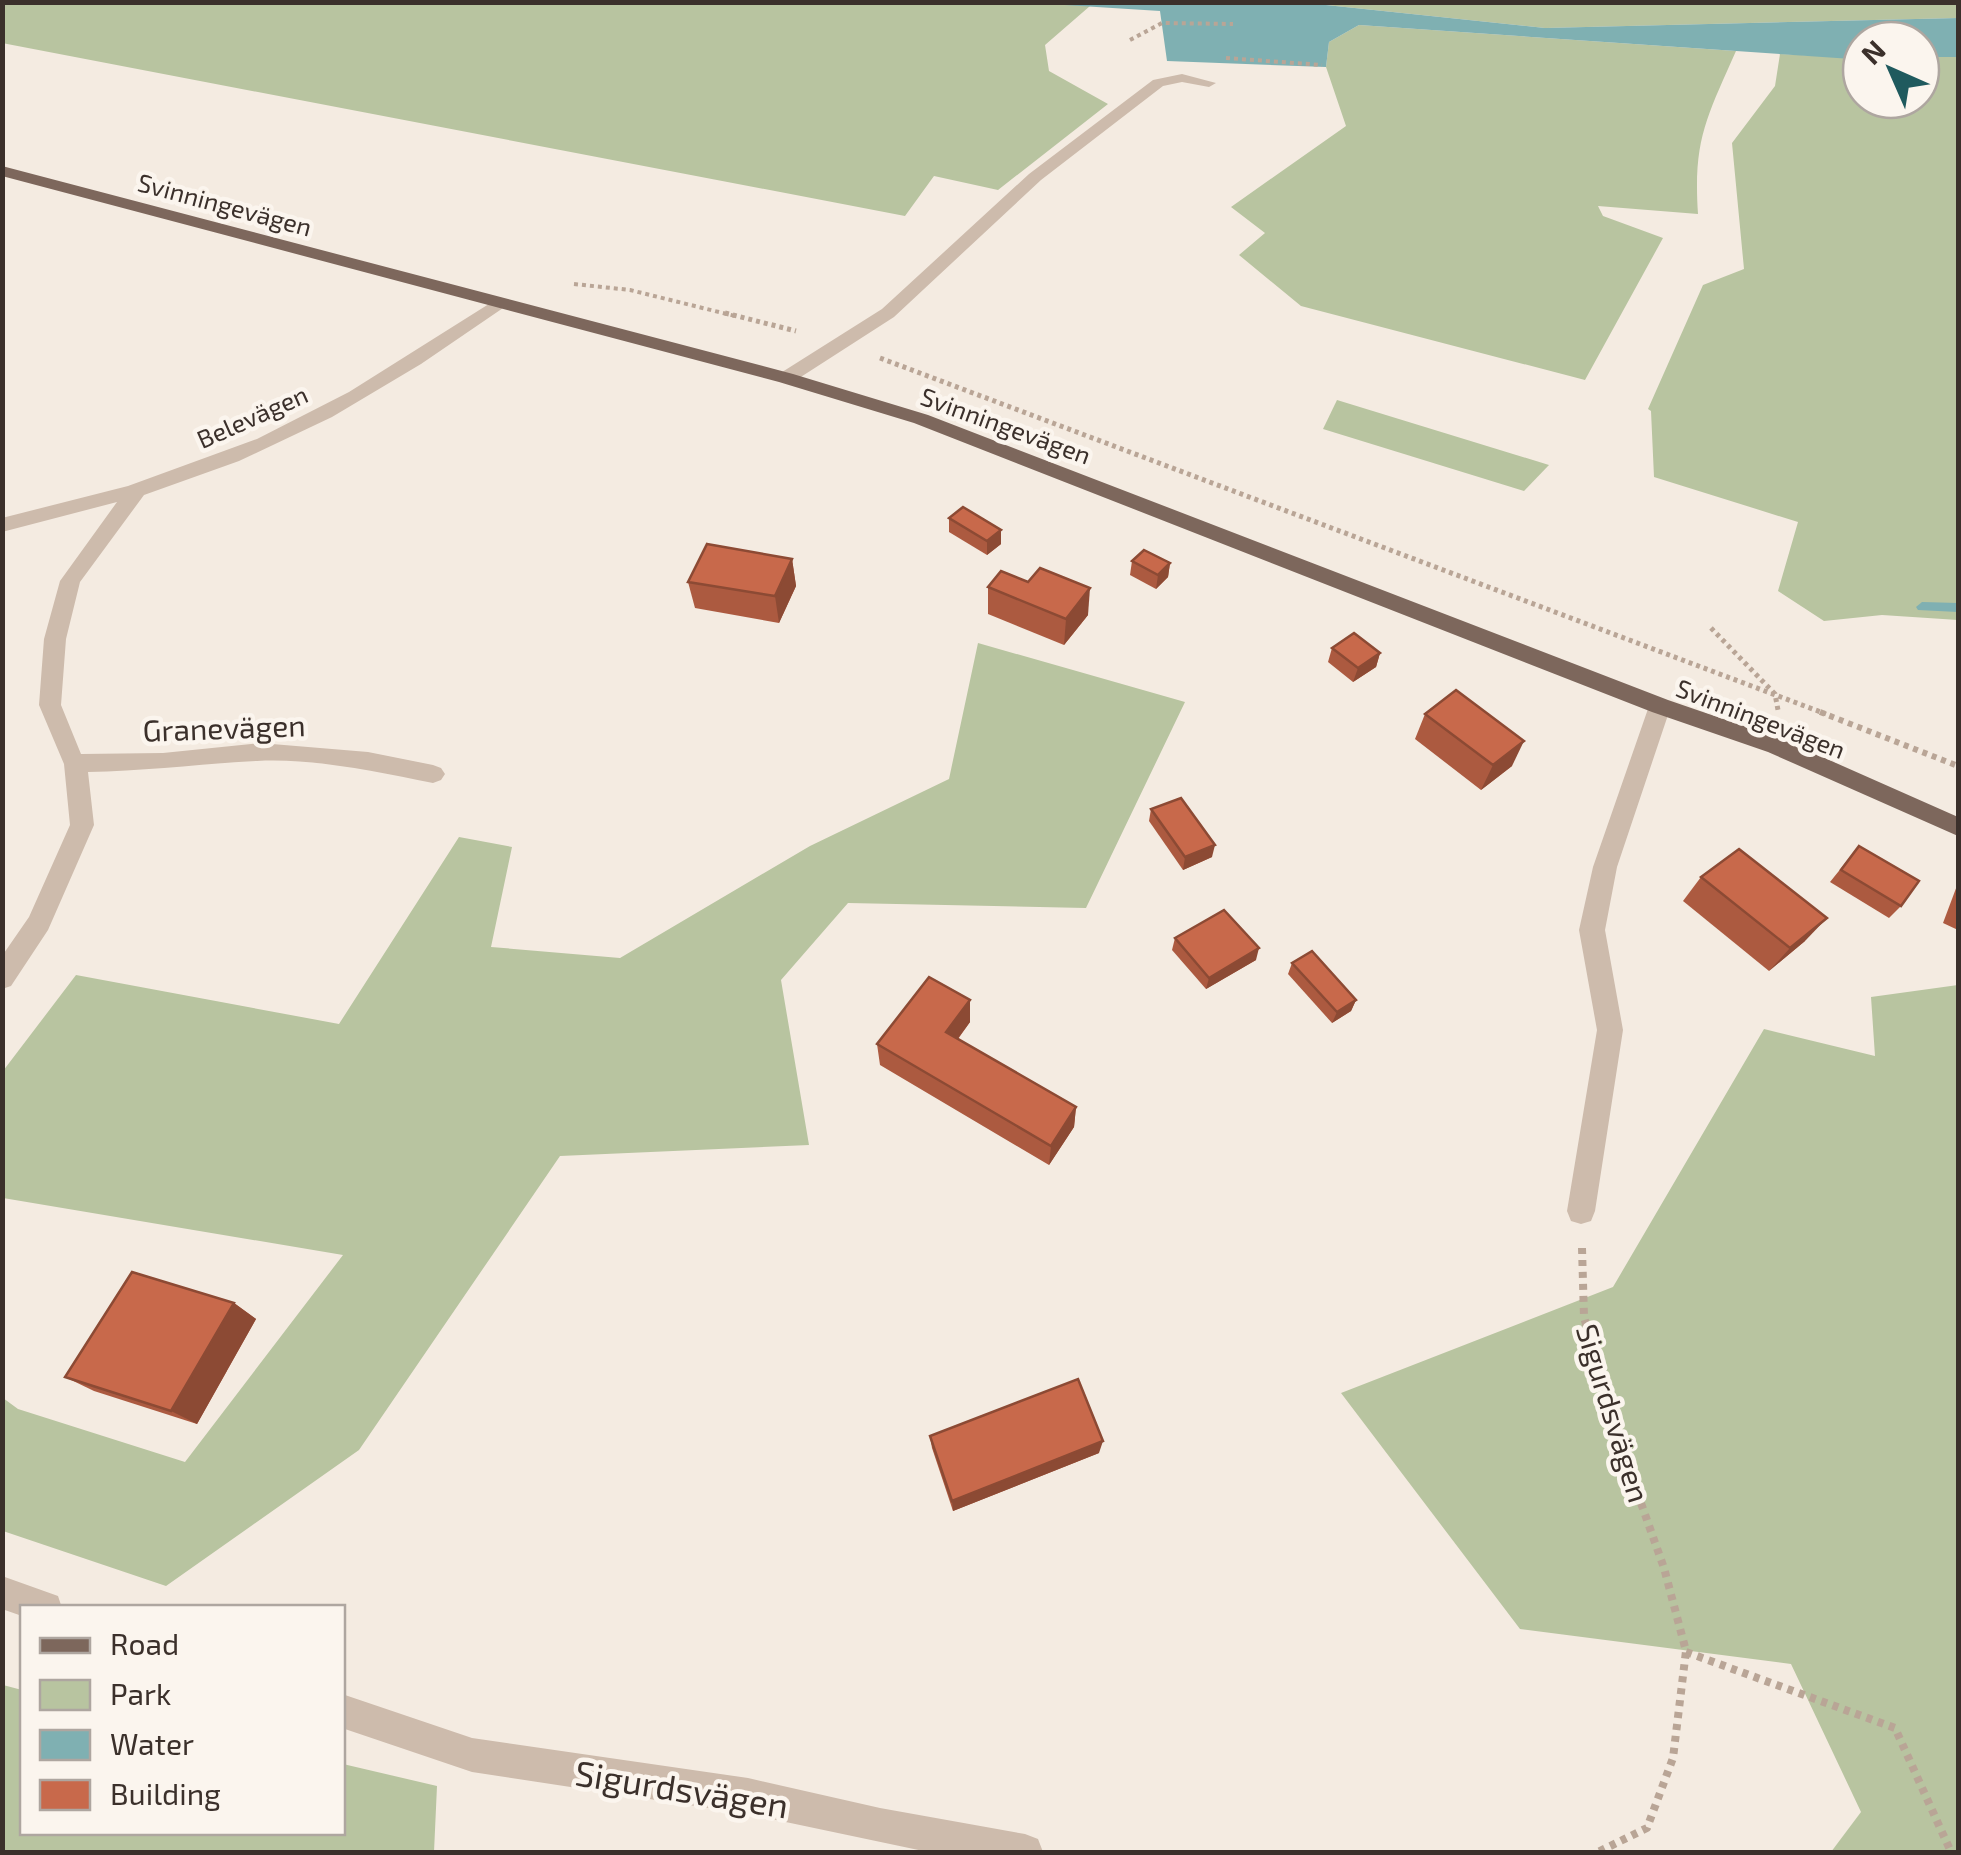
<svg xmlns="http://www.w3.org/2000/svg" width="1961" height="1855" viewBox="0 0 1961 1855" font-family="'Exo 2',sans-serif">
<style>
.green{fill:#b8c4a0}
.water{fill:#7fb0b2}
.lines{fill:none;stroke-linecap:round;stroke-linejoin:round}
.stream{fill:#7fb0b2;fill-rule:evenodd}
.path-far3{stroke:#b9a596;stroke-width:4;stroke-dasharray:4 4;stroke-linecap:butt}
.path-far2{stroke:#b9a596;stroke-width:5;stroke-dasharray:4 4;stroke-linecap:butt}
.path-far1{stroke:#b9a596;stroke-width:6;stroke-dasharray:5 5;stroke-linecap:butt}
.path{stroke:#b9a596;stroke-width:8;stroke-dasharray:6 6;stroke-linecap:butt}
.minor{fill:#cdbbac;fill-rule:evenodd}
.major{fill:#7d675c;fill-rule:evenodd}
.wall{fill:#ac5a40}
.shaded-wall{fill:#8c4a34}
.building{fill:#c8694b;stroke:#8c4a34;stroke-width:2.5}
.labels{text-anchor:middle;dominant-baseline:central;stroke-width:9;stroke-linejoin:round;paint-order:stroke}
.far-street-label{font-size:25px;fill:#3b302b;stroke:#fbf5ee}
.street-label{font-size:30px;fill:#3b302b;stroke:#fbf5ee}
.near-street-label{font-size:35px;fill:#3b302b;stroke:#fbf5ee}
</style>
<rect width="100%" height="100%" fill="#f4ebe1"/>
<!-- green -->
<g class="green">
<path d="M1033,2L1090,6L1045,45L1049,71L1108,104L998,190L934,176L905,216L2,43L3,2Z"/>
<path d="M1958,2V18L1545,28L1307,3Z"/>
<path d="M1359,25L1736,51C1707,117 1693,139 1698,214L1598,206L1603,216L1663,238L1585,380L1301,306L1239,255L1265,233L1231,207L1346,126L1326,67L1329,42Z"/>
<path d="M1780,54L1861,58V100H1921V57H1958V620L1882,615L1824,621L1778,591L1798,522L1654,477L1651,411L1648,409L1703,285L1744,269L1732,143L1775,86Z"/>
<path d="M1337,400L1549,465L1524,491L1323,429Z"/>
<path d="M978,643L1185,702L1086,908L848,903L781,980L809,1145L560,1156L359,1450L166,1586L3,1531V1398L18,1409L185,1462L343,1255L3,1198V1071L76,975L339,1024L459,837L512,847L491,947L620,958L810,846L949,779Z"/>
<path d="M1958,985V1852H1831L1861,1812L1791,1664L1520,1629L1341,1393L1613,1287L1764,1029L1875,1056L1871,997Z"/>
<path d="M3,1685L22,1690V1832H342L343,1764L437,1786L434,1852H3Z"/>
</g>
<!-- water -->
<path class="water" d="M1307,3L1545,28L1958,18V57H1921V40H1861V58L1852,59L1359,25L1329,42L1326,67L1167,61L1160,11L1033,3Z"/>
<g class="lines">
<!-- stream -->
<path class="stream" d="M1922,602L1958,603V612L1918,610L1916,607Z"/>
<!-- path-far3 -->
<g class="path-far3">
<path d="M1130,40L1162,23L1233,24"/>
<path d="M1226,58L1322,65"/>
<path d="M574,284L630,290L735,316"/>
</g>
<!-- path-far2 -->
<g class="path-far2">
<path d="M725,313L796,331"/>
<path d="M880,358L1826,714"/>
<path d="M1711,628L1775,694L1778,710"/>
</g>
<!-- path-far1 -->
<path class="path-far1" d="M1820,712L1958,766"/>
<!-- path -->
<g class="path">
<path d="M1582,1248L1584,1317L1614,1427L1664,1568L1686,1651L1673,1758L1647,1828L1598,1852"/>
<path d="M1686,1652L1895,1728L1951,1852"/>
</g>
<!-- minor -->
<g class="minor">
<path d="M1182,74L1216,83L1209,87L1182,82L1163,86L1041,180L894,317L793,382H779V374L882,309L1029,174L1153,80Z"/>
<path d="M500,297L509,302L506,306L421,364L332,417L239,461L144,495L80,582L66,639L61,705L81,754L163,753L260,743L368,752L433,765L441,768L445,774L441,780L433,783C377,772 315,758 257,761C200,764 145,771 88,772L94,825L48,930L11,986L2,989V956L29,917L70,825L64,764L39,705L44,639L60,581L117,502L2,532V518L128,486L257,439L349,392Z"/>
<path d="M1660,698L1671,706L1617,867L1605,930L1623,1030L1595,1211L1591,1221L1581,1224L1571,1221L1567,1211L1597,1030L1579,930L1593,867L1649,706Z"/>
<path d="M2,1576L58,1596L62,1608H22V1616L2,1609Z"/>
<path d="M342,1694L472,1738L748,1778L880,1808L1025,1834L1038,1839L1043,1852H928L748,1814L472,1772L342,1728Z"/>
</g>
<!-- major -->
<path class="major" d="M2,166L793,374L928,415L1668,700L1784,740L1958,817V836L1768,752L1652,712L914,423L779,382L2,176Z"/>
</g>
<!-- wall -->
<g class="wall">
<path d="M949,518L1001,530V544L987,555L949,532Z"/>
<path d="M792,559L796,586L779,623L695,608L688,582Z"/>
<path d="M1132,561L1170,563L1168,577L1156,589L1130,575Z"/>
<path d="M1028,582L1088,615L1064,645L988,614V587Z"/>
<path d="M1332,648L1380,653L1376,667L1353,682L1328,662Z"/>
<path d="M1425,714L1512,766L1481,790L1415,739Z"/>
<path d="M1151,809L1212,857L1183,870L1149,821Z"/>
<path d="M1859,846L1901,906L1889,918L1830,882Z"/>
<path d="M1701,877L1805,941L1769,971L1683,901Z"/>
<path d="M1958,883V930L1943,923Z"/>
<path d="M1175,938L1256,960L1206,989L1172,950Z"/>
<path d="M1292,963L1356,1000L1351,1011L1332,1023L1288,974Z"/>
<path d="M970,1000V1022L958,1039L1076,1107L1074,1127L1049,1165L880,1065L877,1044Z"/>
<path d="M234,1303L256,1319L197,1424L94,1391L65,1377Z"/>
<path d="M930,1436L1099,1453L953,1511L932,1448Z"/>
</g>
<!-- shaded-wall -->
<g class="shaded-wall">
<path d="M1001,530V544L987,555V541Z"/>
<path d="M792,559L796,586L779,623L775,596Z"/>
<path d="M1170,563L1168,577L1156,589L1158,575Z"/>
<path d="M1090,588L1088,615L1064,645L1066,619Z"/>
<path d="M1380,653L1376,667L1353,682L1358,668Z"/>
<path d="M1524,741L1512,766L1481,790L1493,765Z"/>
<path d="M1215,845L1212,857L1183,870L1185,857Z"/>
<path d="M1827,918L1805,941L1769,971L1790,948Z"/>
<path d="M1259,948L1256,960L1206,989L1209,978Z"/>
<path d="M970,1000V1022L947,1053L946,1032Z"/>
<path d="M1356,1000L1351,1011L1332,1023L1337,1012Z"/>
<path d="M1076,1107L1074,1127L1049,1165L1051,1146Z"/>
<path d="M234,1303L256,1319L197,1424L171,1411Z"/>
<path d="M1103,1441L1099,1453L953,1511L952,1501Z"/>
</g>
<!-- building -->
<g class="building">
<path d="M963,507L1001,530L987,541L949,518Z"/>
<path d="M707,544L792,559L775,596L688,582Z"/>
<path d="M1144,550L1170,563L1158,575L1132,561Z"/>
<path d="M1040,568L1090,588L1066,619L988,587L1001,571L1028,582Z"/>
<path d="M1354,633L1380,653L1358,668L1332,648Z"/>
<path d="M1456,690L1524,741L1493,765L1425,714Z"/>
<path d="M1181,798L1215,845L1185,857L1151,809Z"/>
<path d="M1859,846L1919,881L1901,906L1841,870Z"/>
<path d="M1739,849L1827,918L1790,948L1701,877Z"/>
<path d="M1224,910L1259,948L1209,978L1175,938Z"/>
<path d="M1312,951L1356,1000L1337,1012L1292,963Z"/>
<path d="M929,977L970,1000L946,1032L1076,1107L1051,1146L877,1044Z"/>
<path d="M132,1272L234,1303L171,1411L65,1377Z"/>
<path d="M1078,1379L1103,1441L952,1501L930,1436Z"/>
</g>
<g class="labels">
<!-- far-street labels -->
<g class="far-street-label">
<text transform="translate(225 204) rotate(15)">Svinningevägen</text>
<text transform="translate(252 416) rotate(-24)">Belevägen</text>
<text transform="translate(1006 425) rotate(20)">Svinningevägen</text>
<text transform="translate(1761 718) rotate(21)">Svinningevägen</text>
</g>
<!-- street labels -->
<g class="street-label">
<text transform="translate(224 727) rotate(-2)">Granevägen</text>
<text transform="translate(1614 1413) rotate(73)">Sigurdsvägen</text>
</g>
<!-- near-street labels -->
<g class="near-street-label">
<text transform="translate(682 1788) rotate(9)">Sigurdsvägen</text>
</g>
</g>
<!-- border -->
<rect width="1961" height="1855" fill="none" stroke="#3b302b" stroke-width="10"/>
<!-- legend -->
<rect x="20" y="1605" width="325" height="230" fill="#fbf5ee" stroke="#aea6a0" stroke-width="2.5"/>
<rect x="40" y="1638" width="50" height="15" fill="#7d675c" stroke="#aea6a0" stroke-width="2.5"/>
<text x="110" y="1655" font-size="30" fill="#3b302b">Road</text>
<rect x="40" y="1680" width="50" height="30" fill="#b8c4a0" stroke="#aea6a0" stroke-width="2.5"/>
<text x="110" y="1705" font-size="30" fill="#3b302b">Park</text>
<rect x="40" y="1730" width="50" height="30" fill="#7fb0b2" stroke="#aea6a0" stroke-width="2.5"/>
<text x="110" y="1755" font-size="30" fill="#3b302b">Water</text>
<rect x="40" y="1780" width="50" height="30" fill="#c8694b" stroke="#aea6a0" stroke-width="2.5"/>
<text x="110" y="1805" font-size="30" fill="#3b302b">Building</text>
<!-- north arrow -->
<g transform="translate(1891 70) rotate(315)"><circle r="48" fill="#fbf5ee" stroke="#aea6a0" stroke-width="2.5"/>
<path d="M0-8L18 38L0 25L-18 38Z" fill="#1f5a5e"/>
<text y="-15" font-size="28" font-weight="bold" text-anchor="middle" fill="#3b302b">N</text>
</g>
</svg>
